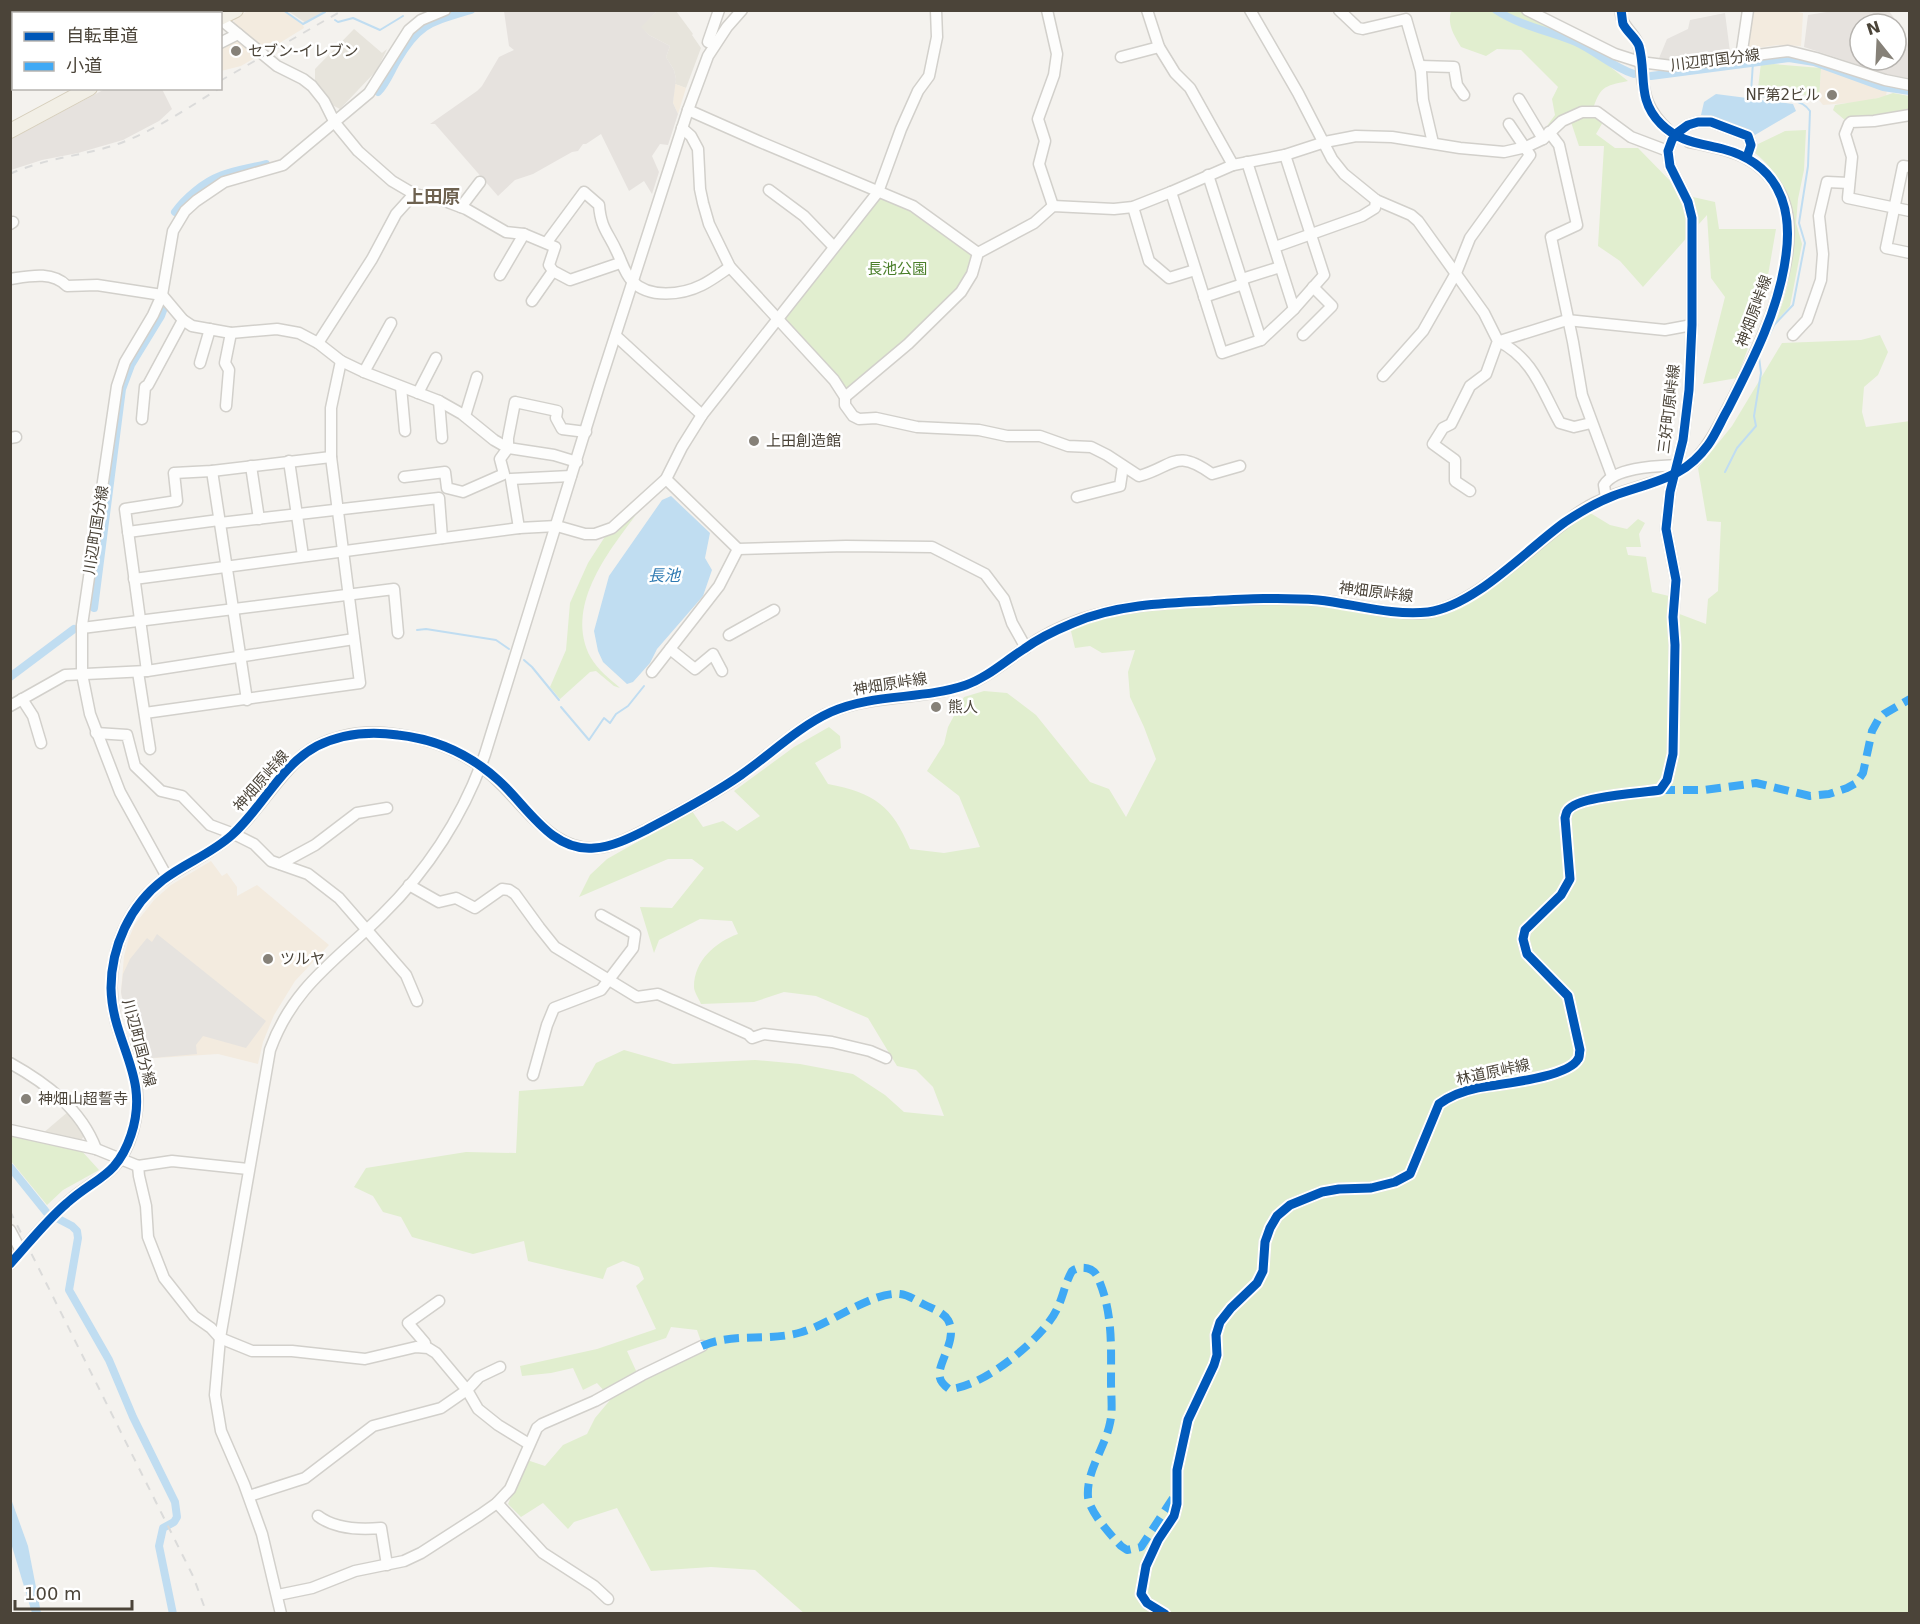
<svg xmlns="http://www.w3.org/2000/svg" width="1920" height="1624" viewBox="0 0 1920 1624" font-family="'DejaVu Sans','Noto Sans JP',sans-serif">
<style>
.residential{fill:#e7e4dc}
.commercial{fill:#f3ebdf}
.industrial{fill:#e6e2de;fill-rule:evenodd}
.green{fill:#e1eecf}
.parking{fill:#e6e3df}
.water{fill:#c0ddf1}
.lines{fill:none;stroke-linecap:round;stroke-linejoin:round}
.stream{stroke:#c0ddf1;stroke-width:2}
.canal{stroke:#c0ddf1;stroke-width:8}
.minor-tunnel{stroke:#d2cfca;stroke-width:10;stroke-dasharray:10 5;stroke-linecap:butt}
.minor-casing{stroke:#d2d0cb;stroke-width:13}
.major-casing{stroke:#d6cebb;stroke-width:16}
.minor{stroke:#fdfdfc;stroke-width:10}
.major{stroke:#f2efe6;stroke-width:14}
.rail{stroke:#dbdbda;stroke-width:2;stroke-dasharray:8 8;stroke-linecap:butt}
.quiet{stroke:#3fa9f5;stroke-width:8;stroke-dasharray:15 8;stroke-linecap:butt}
.cycleway-casing{stroke:#fff;stroke-width:13}
.cycleway{stroke:#0057b8;stroke-width:9}
.poi-dot{fill:#868178;stroke:#fff;stroke-width:2}
.labels{text-anchor:middle;dominant-baseline:central;stroke-width:5;stroke-linejoin:round;paint-order:stroke}
.poi-label{font-size:15px;fill:#4b4439;stroke:#fff;text-anchor:start}
.street-label{font-size:15px;fill:#4b4439;stroke:#fff}
.park-label{font-size:15px;fill:#4a7f2a;stroke:#fff}
.water-label{font-size:16px;font-style:italic;fill:#2e7ab2;stroke:#fff}
.quarter-label{font-size:18px;font-weight:bold;fill:#6e6250;stroke:#fff}
</style>
<rect width="100%" height="100%" fill="#f4f2ee"/>
<!-- residential -->
<g class="residential">
<path d="M288,11H326L306,23Z"/>
<path d="M657,11H676L693,34L692,35L701,48L686,88L675,84L676,79L674,70L666,57L670,46L649,35L640,27Z"/>
<path d="M354,29L382,53L387,49L377,70L340,109L328,103L315,85V69Z"/>
<path d="M69,1111L87,1133L80,1141L42,1134Z"/>
</g>
<!-- commercial -->
<g class="commercial">
<path d="M282,10L303,25L304,28L265,52L232,25L236,17L248,11Z"/>
<path d="M1787,10L1803,13L1801,46L1778,45L1749,49L1746,44L1751,11Z"/>
<path d="M236,37L258,56L241,66L221,71V46Z"/>
<path d="M1821,68L1887,90L1886,96L1861,102L1823,105L1819,100Z"/>
<path d="M675,84L686,88L678,114L673,103Z"/>
<path d="M211,861L222,876L227,873L237,887V896L257,885L329,945L295,981L274,1015L263,1042L258,1064L218,1054L141,1059L128,1030L121,992L124,956L129,938L135,924L154,900L171,885Z"/>
</g>
<!-- industrial -->
<g class="industrial">
<path d="M504,11H657L641,27L649,35L670,46L666,57L674,70L676,79L673,103L678,114L668,145L660,144L652,156L659,172L652,194L644,181L629,191L601,134L586,144H583L578,151L572,152L533,174L515,180L498,196L435,124H430L477,91L482,86L499,57L514,50L509,46Z"/>
<path d="M1833,11H1889L1905,33L1909,50V79L1899,78L1804,47L1808,15ZM1860,24H1896V60H1860Z"/>
<path d="M105,89H162L172,109L159,121L123,140L78,153L42,160L11,170V139Z"/>
</g>
<!-- green -->
<g class="green">
<path d="M1451,11H1525L1559,26L1628,81C1603,86 1600,87 1592,112L1603,122L1596,134L1615,148H1638L1684,195L1715,202L1719,229H1776L1762,310L1737,378L1703,384L1725,297L1711,278L1707,215L1643,287L1620,261L1598,246L1604,146H1579L1571,122L1547,126L1555,115L1552,99L1558,87L1521,50L1497,49L1486,56L1461,47C1454,35 1447,25 1451,11Z"/>
<path d="M1761,63L1821,68L1819,100L1799,93L1758,88Z"/>
<path d="M1893,93L1909,96V111L1846,121L1833,110L1835,105L1878,98Z"/>
<path d="M1806,130L1804,170L1798,199L1796,223L1802,244L1790,306L1775,323C1798,269 1806,193 1755,153L1756,145L1785,131Z"/>
<path d="M888,195L969,249C971,257 973,263 970,272C958,305 877,365 848,390L783,321L877,199Z"/>
<path d="M1880,335L1888,352L1878,375L1864,387L1862,412L1866,427L1910,421L1909,1613L805,1614L755,1570L711,1567L651,1571L617,1508L574,1522L568,1529L543,1503L521,1517L508,1504L527,1460L545,1466L563,1445L587,1434L595,1418L616,1393L703,1347L697,1330L671,1327L666,1338L627,1351L638,1375L605,1392L597,1383L583,1390L573,1368L551,1373L522,1376L520,1366L597,1349L656,1329L636,1286L644,1279L639,1267L623,1261L607,1268L603,1279L528,1261L524,1241L473,1254L412,1237L401,1217L383,1212L373,1196L354,1187L366,1168L466,1152L516,1153L519,1091L583,1086L596,1063L624,1050L673,1064L755,1060L800,1064L853,1074L885,1095L904,1112L944,1116L933,1087L916,1070L897,1066L868,1018L816,996L784,992L754,1002L701,1004C699,999 694,992 694,987C694,960 716,942 738,934L732,921L700,919L659,940L654,953L640,907L672,908L704,868L692,859H668L579,897L590,875L607,859L692,811L703,827L723,821L737,831L760,816L734,791L794,747L829,727L840,736L841,748L815,763L828,784C874,793 892,805 910,849L944,853L980,847L959,796L927,771L944,744L948,727L964,697L984,691L1007,693L1036,715L1090,782L1109,789L1126,817L1156,759L1144,727L1130,697L1128,672L1135,650L1102,653L1090,646L1075,648L1070,627L1089,619L1132,612L1251,602L1443,611L1587,511L1610,525L1627,529L1638,519L1645,523L1639,534L1641,547H1626L1628,555L1646,557L1652,592L1669,596V610L1706,624L1708,599L1718,591L1721,522L1707,521L1698,468L1732,426L1782,343L1861,340Z"/>
<path d="M636,515C607,553 564,608 591,658C598,670 610,679 620,688L614,686L596,671L590,672L560,699L550,687L566,650L570,603L588,563L606,535L614,533Z"/>
<path d="M11,1134L80,1149L99,1170L63,1190L47,1205L11,1161Z"/>
</g>
<!-- parking -->
<g class="parking">
<path d="M1725,13L1730,52L1680,62L1657,63L1667,39L1688,29L1690,20Z"/>
<path d="M157,934L266,1021L246,1048L203,1036L196,1045L197,1054L141,1059L128,1030L121,992L123,974L130,959L147,938L152,942Z"/>
</g>
<!-- water -->
<g class="water">
<path d="M1716,94L1793,104L1796,111L1755,135L1745,128L1701,115L1704,102Z"/>
<path d="M671,496L710,533L705,558L712,570L703,596L657,649L650,663L633,682L627,684L603,662L598,651L594,631L609,576L662,500Z"/>
<path d="M10,1496L28,1546L41,1613H32L11,1543Z"/>
</g>
<g class="lines">
<!-- stream -->
<g class="stream">
<path d="M283,10L303,24L325,12"/>
<path d="M460,11L461,13"/>
<path d="M335,20L338,22L353,18L380,30L403,16"/>
<path d="M1725,472L1737,448L1756,426L1754,416L1761,373L1759,357L1774,325L1793,305L1805,243L1799,223L1808,166L1810,111C1800,96 1771,97 1754,96L1751,93L1753,62"/>
<path d="M417,630L426,629L496,640L509,649"/>
<path d="M524,660L532,667L559,700"/>
<path d="M561,707L589,740L604,718L610,723L616,714L628,706L644,686"/>
</g>
<!-- canal -->
<g class="canal">
<path d="M1496,10C1520,26 1550,31 1576,42C1596,51 1612,67 1634,74"/>
<path d="M1651,76L1789,58L1814,62L1883,87L1910,91"/>
<path d="M378,92C386,84 391,71 397,61C419,23 431,22 471,10"/>
<path d="M175,212C185,198 204,182 220,176C234,170 251,168 266,164"/>
<path d="M94,608L122,389L131,365L161,316L165,305"/>
<path d="M10,677L74,629"/>
<path d="M10,1167L47,1213L72,1226L77,1231L78,1238L69,1290L109,1360L133,1417L175,1502L177,1517L174,1522L163,1528L159,1546L173,1614"/>
</g>
<!-- minor-tunnel -->
<path class="minor-tunnel" d="M1654,482L1681,471L1694,461"/>
<!-- minor casing -->
<g class="minor-casing">
<g id="minor">
<path d="M1047,10L1057,54L1054,75L1038,119L1045,141L1039,164L1053,206"/>
<path d="M1147,10L1159,47L1175,73L1190,88L1233,165"/>
<path d="M1250,10L1298,93L1332,159L1344,174L1376,200L1411,215L1418,221L1484,313L1498,341L1486,374L1470,386L1451,424L1443,428L1433,444L1455,460V481L1470,491"/>
<path d="M1339,10L1358,28L1363,29L1406,19L1421,71L1423,100L1433,143"/>
<path d="M1527,10L1615,54L1640,62L1672,66L1788,51L1816,58L1885,80L1910,85"/>
<path d="M1621,10C1620,26 1633,31 1638,44C1641,51 1640,60 1641,67C1644,97 1647,110 1669,131"/>
<path d="M220,19L277,66L303,79L312,86L324,101L335,123L358,151L392,181L414,194L442,200L466,209L506,232L524,234L555,247L549,265L553,271L570,280L620,263"/>
<path d="M708,42L719,10"/>
<path d="M220,43L238,34"/>
<path d="M1121,57L1159,47"/>
<path d="M1741,57L1748,10"/>
<path d="M1420,66L1454,67L1457,85L1464,95"/>
<path d="M1519,99L1543,139"/>
<path d="M688,110L758,141L913,206L978,253"/>
<path d="M1910,115L1874,121L1851,122L1849,124L1845,134L1852,157L1848,198L1910,211"/>
<path d="M682,128L691,136L698,149L700,189L703,203L709,224L730,267L834,380L845,397V405L853,416L859,419L876,418L917,427L979,430L1007,436H1040L1068,446L1091,447L1107,455L1139,476C1173,467 1175,447 1212,474L1240,466"/>
<path d="M1549,132L1559,145L1577,225L1551,237L1573,342L1582,395L1612,476"/>
<path d="M1689,142C1726,149 1757,154 1778,189C1812,244 1756,354 1730,404C1719,425 1710,444 1694,461"/>
<path d="M1247,162L1294,309"/>
<path d="M1910,167L1903,166L1886,248L1910,253"/>
<path d="M1208,175L1261,340"/>
<path d="M769,190L804,216L834,247"/>
<path d="M1171,192L1222,353L1261,340L1294,309L1324,275L1285,155"/>
<path d="M461,207L480,182"/>
<path d="M1133,207L1149,261L1169,278L1195,270"/>
<path d="M10,224L13,222"/>
<path d="M547,242L584,192L599,205C601,229 608,232 617,252C622,262 624,272 632,281C649,299 682,295 702,285C712,280 721,273 730,267"/>
<path d="M1275,247L1362,216L1375,208L1376,200"/>
<path d="M500,275L524,234"/>
<path d="M10,279C30,276 52,271 67,286L97,285L162,295L183,320L192,326L231,333L277,329L299,333L318,343L341,361L364,372L439,401L462,414L494,440L508,448L554,455L577,462"/>
<path d="M1242,279L1280,267"/>
<path d="M1204,297L1243,284"/>
<path d="M532,301L553,271"/>
<path d="M1303,335L1332,306L1313,287"/>
<path d="M1793,335L1807,320L1821,280L1823,254L1819,216L1827,182L1849,183"/>
<path d="M616,336L702,415"/>
<path d="M1498,341C1534,359 1542,391 1560,423L1574,427L1591,423"/>
<path d="M1500,341L1567,320L1665,330L1692,325"/>
<path d="M318,343L372,259L396,214L414,194"/>
<path d="M200,363L210,329"/>
<path d="M364,372L391,323"/>
<path d="M1383,376L1423,331L1456,273L1470,238L1530,155L1509,124"/>
<path d="M401,387L405,431"/>
<path d="M418,393L436,358"/>
<path d="M845,397L908,344L961,292L972,274L978,253L1034,223L1053,206L1114,209L1133,207L1171,192L1233,165L1285,155L1325,142L1356,136L1392,137L1460,148L1504,152L1526,147L1543,139L1562,121L1582,112H1597L1631,137L1668,151"/>
<path d="M439,401L442,438"/>
<path d="M226,406L229,370L225,363L231,333"/>
<path d="M465,416L477,377"/>
<path d="M142,419L145,387L148,385L183,320"/>
<path d="M10,438L16,437"/>
<path d="M289,461L303,556"/>
<path d="M251,466L259,519"/>
<path d="M212,471L247,700"/>
<path d="M404,477L445,472L447,488L463,492L504,474L500,459L508,448V438L515,402L557,411L556,418L562,429L586,432"/>
<path d="M666,479L738,549L846,546L932,547L985,574L1004,599L1012,623L1026,648"/>
<path d="M1077,497L1120,486L1123,466"/>
<path d="M1606,498L1604,485C1615,467 1657,466 1677,465"/>
<path d="M220,523L439,498L442,538"/>
<path d="M519,528L511,479L571,476"/>
<path d="M128,532L219,520"/>
<path d="M134,579L519,528L557,526L585,534H595L612,528L666,479L682,447L702,415L878,192L901,129L918,91L929,76L937,37L936,10"/>
<path d="M82,628L394,589L398,633"/>
<path d="M729,635L774,610"/>
<path d="M670,649L695,669L713,654L722,671"/>
<path d="M147,671L125,509L177,501L174,473L212,471L331,457"/>
<path d="M138,672L150,749"/>
<path d="M652,672L719,586L738,549"/>
<path d="M22,699L33,716L41,743"/>
<path d="M10,706L65,675L147,671L354,639"/>
<path d="M145,713L360,683L331,457V408L341,361"/>
<path d="M96,733L127,735L135,766L161,791L182,796L210,825L234,834L254,844L271,861L308,874L339,898L406,975L417,1001"/>
<path d="M280,864L315,845L357,813L387,808"/>
<path d="M167,877L120,792L90,714L82,674V625L117,386L125,362L153,315L162,295L173,231L185,211L196,201L224,182L283,165L369,93L409,30L421,20L445,10"/>
<path d="M409,885L439,902L456,898L475,908L502,889L509,890L515,894L539,927L555,947L637,997L658,994L748,1034L752,1038L764,1034L832,1042L870,1051L886,1058"/>
<path d="M10,1063C46,1083 81,1109 96,1149"/>
<path d="M533,1075L547,1025L554,1008L601,990L633,948L635,934L601,915"/>
<path d="M10,1130L96,1149L138,1166L172,1161L248,1169"/>
<path d="M138,1166L139,1176L146,1206L148,1237L164,1278L194,1316L211,1328L220,1338L252,1351H292L365,1359L416,1347L428,1348L436,1353L467,1390L478,1409L498,1425L529,1444"/>
<path d="M10,1230L21,1251"/>
<path d="M10,1264C29,1242 48,1219 69,1201C95,1178 115,1177 129,1142C140,1114 140,1086 129,1058C124,1045 118,1032 115,1018C103,965 123,906 169,876C190,862 213,852 232,835C259,811 276,778 303,755C325,737 357,731 384,733C421,736 454,746 484,769C521,796 550,858 604,847C621,843 637,834 653,826C682,811 710,796 737,778C764,759 787,737 815,720C863,691 920,703 971,683C991,675 1007,660 1025,648C1042,636 1062,626 1082,619C1122,605 1167,603 1209,601C1249,599 1287,597 1327,601C1358,605 1392,615 1423,613C1475,609 1538,538 1584,509C1605,496 1630,490 1654,482"/>
<path d="M425,1343L408,1323L439,1301"/>
<path d="M249,1496L305,1478L373,1426L441,1408L467,1390L479,1377L500,1367"/>
<path d="M497,1503L543,1553L594,1586L608,1599"/>
<path d="M318,1516C335,1529 359,1530 381,1528L387,1565"/>
<path d="M278,1595L312,1588L355,1571L404,1561L421,1553L480,1515L497,1503L510,1489L537,1428L542,1424L595,1401L642,1375L702,1346"/>
<path d="M281,1614L262,1534L244,1484L221,1431L215,1395L220,1338L270,1050C293,986 337,960 382,915C428,870 464,814 485,754L599,386L688,110L708,56L727,27L742,10"/>
<path d="M1165,1614L1147,1603L1141,1594L1146,1566L1158,1540L1174,1516L1177,1504V1470L1188,1420L1214,1365L1217,1355L1216,1335L1220,1322L1231,1308L1257,1283L1263,1271L1265,1242L1270,1228L1277,1216L1290,1205L1322,1192L1339,1189L1371,1188L1395,1182L1410,1174L1439,1104C1450,1096 1463,1091 1477,1088C1498,1084 1568,1078 1578,1059C1580,1057 1579,1053 1580,1050L1568,996L1527,954L1523,939L1525,930L1561,895L1570,879L1565,818C1566,815 1566,812 1568,810C1578,796 1642,793 1660,790L1667,780L1673,754L1675,645L1673,617L1676,580L1666,529L1670,492L1683,440L1689,390L1692,325V218L1688,202L1670,166L1668,151L1672,140L1677,133L1688,125L1698,122H1711L1748,136L1751,145L1747,157"/>
</g>
</g>
<!-- major casing -->
<g class="major-casing">
<g id="major">
<path d="M220,18L236,10"/>
<path d="M10,131L90,88"/>
</g>
</g>
<!-- minor -->
<use href="#minor" class="minor"/>
<!-- major -->
<use href="#major" class="major"/>
<!-- rail -->
<g class="rail">
<path d="M220,81L343,10"/>
<path d="M10,174C44,158 83,156 118,144C154,131 188,108 220,88"/>
<path d="M10,1211L193,1576L207,1614"/>
</g>
<!-- quiet -->
<g class="quiet">
<path d="M1660,790H1704L1756,783L1810,796L1829,794L1847,788L1856,783L1863,773L1872,731L1878,720L1884,714L1910,699"/>
<path d="M702,1346C734,1332 769,1342 802,1332C830,1324 873,1291 900,1294C909,1295 917,1301 925,1305C933,1309 943,1312 948,1320C959,1340 936,1363 940,1378C941,1383 945,1386 949,1389C982,1388 1043,1339 1057,1309C1063,1297 1065,1283 1072,1271C1081,1265 1094,1267 1098,1278C1113,1312 1111,1346 1111,1382C1111,1396 1113,1410 1110,1423C1105,1448 1086,1471 1088,1497C1090,1513 1111,1535 1121,1546L1127,1550L1141,1547L1175,1495"/>
</g>
<!-- cycleway casing -->
<g class="cycleway-casing">
<g id="cycleway">
<path d="M10,1264C29,1243 46,1221 67,1203C96,1177 117,1177 131,1135C151,1076 112,1044 111,988C111,947 130,905 163,880C185,863 211,854 232,835C262,808 281,765 317,746C343,733 370,731 398,735C435,739 469,754 497,779C526,804 550,852 594,848C612,847 630,838 646,830C678,813 711,796 741,775C771,754 798,727 831,712C874,693 922,700 966,685C988,677 1005,661 1024,649C1039,638 1056,630 1073,623C1115,605 1163,603 1208,601C1245,599 1281,597 1318,600C1354,604 1392,616 1428,612C1475,606 1526,550 1565,522C1580,512 1595,503 1613,496C1634,488 1658,483 1678,472C1689,466 1700,456 1708,445C1716,434 1721,421 1728,409C1753,360 1779,310 1786,255C1793,204 1776,163 1723,149C1699,143 1679,142 1661,124C1636,99 1647,75 1639,46C1636,38 1627,32 1623,24C1622,20 1622,15 1621,10"/>
<path d="M1165,1614L1147,1603L1141,1594L1146,1566L1158,1540L1174,1516L1177,1504V1470L1188,1420L1214,1365L1217,1355L1216,1335L1220,1322L1231,1308L1257,1283L1263,1271L1265,1242L1270,1228L1277,1216L1290,1205L1322,1192L1339,1189L1371,1188L1395,1182L1410,1174L1439,1104C1450,1096 1463,1091 1477,1088C1498,1084 1568,1078 1578,1059C1580,1057 1579,1053 1580,1050L1568,996L1527,954L1523,939L1525,930L1561,895L1570,879L1565,818C1566,815 1566,812 1568,810C1578,796 1642,793 1660,790L1667,780L1673,754L1675,645L1673,617L1676,580L1666,529L1670,492L1683,440L1689,390L1692,325V218L1688,202L1670,166L1668,151L1672,140L1677,133L1688,125L1698,122H1711L1748,136L1751,145L1747,157"/>
</g>
</g>
<!-- cycleway -->
<use href="#cycleway" class="cycleway"/>
</g>
<!-- markers -->
<g class="poi-dot">
<circle cx="236" cy="51" r="6"/>
<circle cx="1832" cy="95" r="6"/>
<circle cx="754" cy="441" r="6"/>
<circle cx="936" cy="707" r="6"/>
<circle cx="268" cy="959" r="6"/>
<circle cx="26" cy="1099" r="6"/>
</g>
<g class="labels">
<!-- poi labels -->
<g class="poi-label">
<text x="248" y="51">セブン-イレブン</text>
<text x="1820" y="95" text-anchor="end">NF第2ビル</text>
<text x="766" y="441">上田創造館</text>
<text x="948" y="707">熊人</text>
<text x="280" y="959">ツルヤ</text>
<text x="38" y="1099">神畑山超誓寺</text>
</g>
<!-- street labels -->
<g class="street-label">
<text transform="translate(1715 60) rotate(-7)">川辺町国分線</text>
<text transform="translate(1754 311) rotate(-70)">神畑原峠線</text>
<text transform="translate(1669 409) rotate(-83)">三好町原峠線</text>
<text transform="translate(96 530) rotate(-81)">川辺町国分線</text>
<text transform="translate(1376 592) rotate(7)">神畑原峠線</text>
<text transform="translate(890 684) rotate(-9)">神畑原峠線</text>
<text transform="translate(261 781) rotate(-49)">神畑原峠線</text>
<text transform="translate(139 1043) rotate(75)">川辺町国分線</text>
<text transform="translate(1493 1072) rotate(-12)">林道原峠線</text>
</g>
<!-- park labels -->
<g class="park-label">
<text x="897" y="269">長池公園</text>
</g>
<!-- water labels -->
<g class="water-label">
<text x="664" y="575">長池</text>
</g>
<!-- quarter labels -->
<g class="quarter-label">
<text x="433" y="196">上田原</text>
</g>
</g>
<!-- border -->
<rect width="1920" height="1624" fill="none" stroke="#4b4439" stroke-width="24"/>
<!-- legend -->
<rect x="12" y="12" width="210" height="78" fill="#ffffff" stroke="#b7b4b0" stroke-width="1.5"/>
<rect x="24" y="32" width="30" height="9" fill="#0057b8" stroke="#b7b4b0" stroke-width="1.5"/>
<text x="66" y="42" font-size="18" fill="#4b4439">自転車道</text>
<rect x="24" y="62" width="30" height="9" fill="#3fa9f5" stroke="#b7b4b0" stroke-width="1.5"/>
<text x="66" y="72" font-size="18" fill="#4b4439">小道</text>
<!-- north arrow -->
<g transform="translate(1878 42) rotate(342)"><circle r="28" fill="#ffffff" stroke="#b7b4b0" stroke-width="1.5"/>
<path d="M0-4.5L10 22L0 15L-10 22Z" fill="#868178"/>
<text y="-9" font-size="16" font-weight="bold" text-anchor="middle" fill="#4b4439">N</text>
</g>
<!-- scale -->
<path d="M15 1600v9h117v-9" fill="none" stroke="#4b4439" stroke-width="3"/>
<text x="24" y="1600" font-size="18" fill="#4b4439" stroke="#ffffff" stroke-width="4.5" paint-order="stroke">100 m</text>
</svg>
